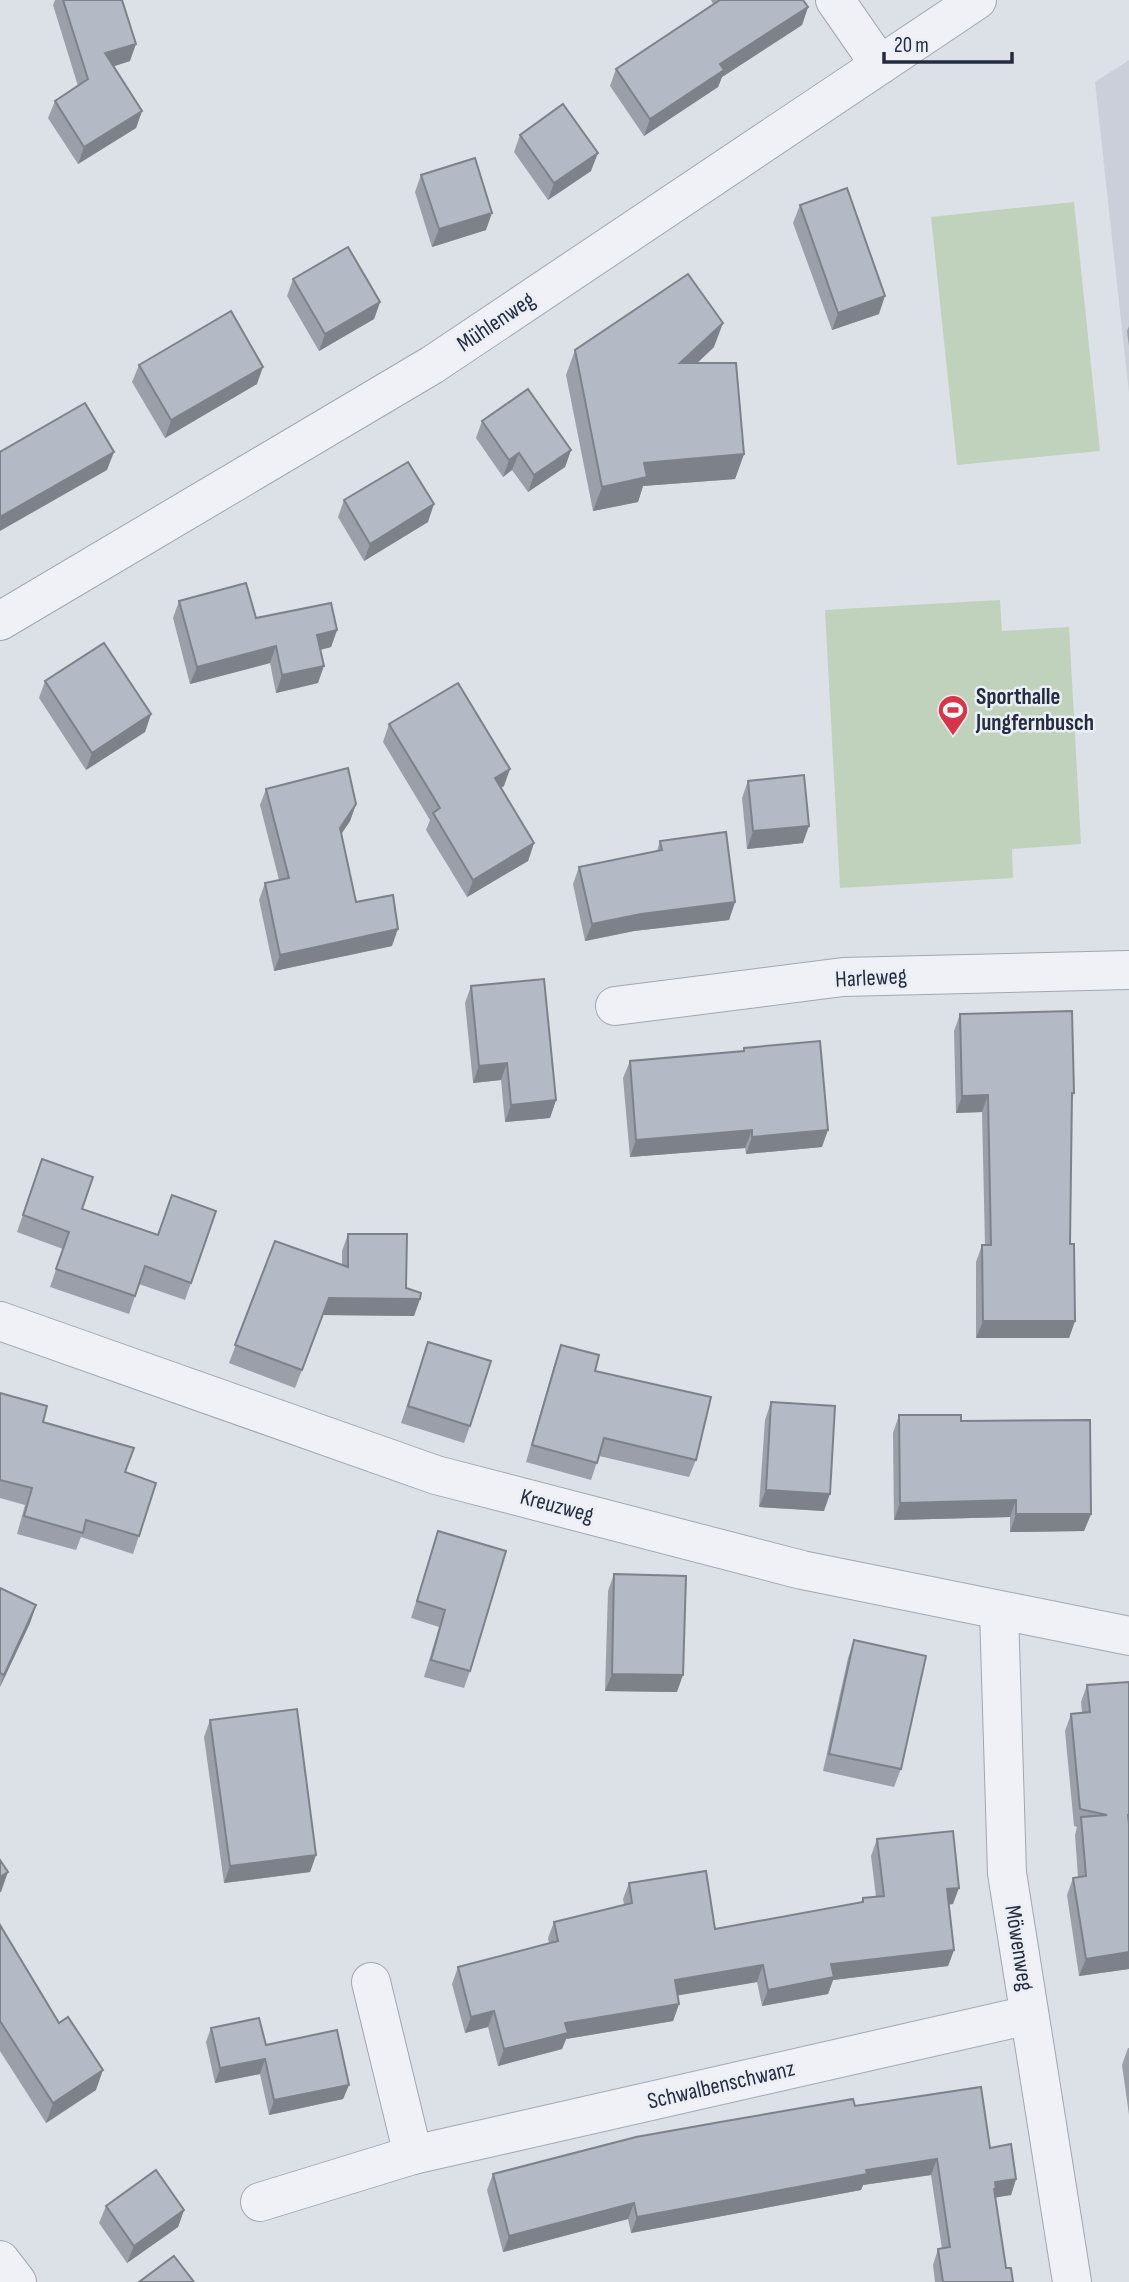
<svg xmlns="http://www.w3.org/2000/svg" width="1129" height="2282" viewBox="0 0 1129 2282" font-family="'Sofia Sans Condensed',sans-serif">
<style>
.built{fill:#cacfda}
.garden{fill:#c1d2bc}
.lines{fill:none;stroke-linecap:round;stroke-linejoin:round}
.minor-casing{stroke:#a1a7b1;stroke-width:40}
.minor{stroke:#eff1f6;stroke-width:38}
.wall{fill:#9a9fa9}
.shaded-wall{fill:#7d828a}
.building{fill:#b3b9c5;stroke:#7d828a;stroke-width:2}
.labels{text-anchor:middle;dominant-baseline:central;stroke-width:5;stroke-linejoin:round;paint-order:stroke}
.street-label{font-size:23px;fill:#242d3f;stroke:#ebeff5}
.poi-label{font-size:23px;font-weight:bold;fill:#242d3f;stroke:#ebeff5;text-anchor:start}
</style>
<rect width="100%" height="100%" fill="#dce0e7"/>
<!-- built -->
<path class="built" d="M1129,60V393L1095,82Z"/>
<!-- garden -->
<g class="garden">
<path d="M1074,202L1100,451L957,465L931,217Z"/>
<path d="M1000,600L1002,631L1069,627L1081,844L1012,849L1013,878L840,888L825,610Z"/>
</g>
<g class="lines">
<!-- minor casing -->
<g class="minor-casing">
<g id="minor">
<path d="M835,0L880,65"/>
<path d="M0,621L432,365L977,0"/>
<path d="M615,1006L843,977L1129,970"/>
<path d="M0,1321L436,1475L802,1570L1129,1636"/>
<path d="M999,1611L1007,1873L1072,2282"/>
<path d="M371,1982L413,2155L1029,2015"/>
<path d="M260,2202L413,2155"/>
<path d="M0,2260L17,2282"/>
</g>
</g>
<!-- minor -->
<use href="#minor" class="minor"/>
</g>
<!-- wall -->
<g class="wall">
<path d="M55,0H122L130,61L114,66L142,111L136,128L78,164L48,118L55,101L78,86L53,5Z"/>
<path d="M711,0H803L808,7L802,25L722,77L718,87L644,136L610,86L616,69L713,4Z"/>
<path d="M520,135L591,171L548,200L514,152Z"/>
<path d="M421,175L486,230L432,247L415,192Z"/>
<path d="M800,205L879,314L832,330L793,223Z"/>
<path d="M293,279L380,302L374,319L319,351L287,296Z"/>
<path d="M1129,326V346L1127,331Z"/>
<path d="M714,347L697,363L744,454L735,479L643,486L638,502L593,511L566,375L575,350Z"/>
<path d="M139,365L257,384L165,438L132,382Z"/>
<path d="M482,421L571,450L565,467L528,492L512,470L503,477L476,438Z"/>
<path d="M344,500L428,522L364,561L338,517Z"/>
<path d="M179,601L256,618L337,630L331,647L320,650L318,683L276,693L270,663L190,684L173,618Z"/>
<path d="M45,681L151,714L145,732L86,770L39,698Z"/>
<path d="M389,724L504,786L501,788L534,843L528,861L467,897L426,830L430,820L383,742Z"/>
<path d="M748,781L803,843L747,849L742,798Z"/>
<path d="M266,789L356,804L350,821L341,834L356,902L392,946L274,971L259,900L265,883L279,880L260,805Z"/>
<path d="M660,841L735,902L729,920L634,931L585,941L573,884L579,867L657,851Z"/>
<path d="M471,986L556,1100L550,1118L505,1122L501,1080L473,1083L465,1003Z"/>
<path d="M960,1014L1074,1093L1072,1100L1070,1244L1075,1321L1069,1338H976V1262L982,1245H985L982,1112L956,1113L954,1031Z"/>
<path d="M744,1048L822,1147L746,1154L745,1148L630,1157L623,1078L630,1061L743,1051Z"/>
<path d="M42,1159L82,1209L158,1235L216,1211L185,1300L139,1284L129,1314L50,1287L63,1249L17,1232Z"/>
<path d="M348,1234L406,1288L420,1299L414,1316L323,1315L295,1388L229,1363L275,1241L342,1265V1251Z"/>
<path d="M428,1342L470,1426L464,1443L401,1423Z"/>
<path d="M561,1345L595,1371L696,1460L689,1477L599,1456L591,1480L526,1462L555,1362Z"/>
<path d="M0,1393L43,1422L125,1472L139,1536L133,1554L81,1537L76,1550L17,1534L25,1505L0,1498Z"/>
<path d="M771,1402L824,1511L759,1507L765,1420Z"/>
<path d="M899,1415L1091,1514L1084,1531L1010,1532V1517L894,1520L893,1433Z"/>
<path d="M438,1531L470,1671L464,1688L424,1677L439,1627L411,1618Z"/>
<path d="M614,1574L677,1692L605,1691L608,1591Z"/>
<path d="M0,1588L36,1605L30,1623L0,1687Z"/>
<path d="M854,1640L901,1769L894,1787L823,1771L848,1658Z"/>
<path d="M1129,1682V1969L1079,1976L1067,1895L1073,1878L1078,1877L1075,1835L1077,1827L1074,1826L1065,1731L1071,1714L1082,1713L1081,1702L1087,1685Z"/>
<path d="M210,1720L316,1855L310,1872L224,1883L204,1737Z"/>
<path d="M877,1839L953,1904L948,1905L954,1950L948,1966L833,1980L828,1994L762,2006L757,1982L677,1995L679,2004L673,2021L566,2039L562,2049L498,2066L488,2027L465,2033L452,1984L458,1967L549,1943L548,1938L554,1922L624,1905L623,1899L629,1883L715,1929L861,1902L863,1898L876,1897L871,1856Z"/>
<path d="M0,1925L96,2090L46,2123L0,2051Z"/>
<path d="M211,2028L266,2045L349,2085L343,2099L269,2115L260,2074L215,2083L206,2042Z"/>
<path d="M1128,2048H1129V2115L1122,2065Z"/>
<path d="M855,2106L990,2148L1016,2179L1011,2195L995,2197L1006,2268L1013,2282H935L933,2265L938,2249H942L931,2175L863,2185L861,2190L631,2233L628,2219L503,2252L487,2190L493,2174Z"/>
<path d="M106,2206L184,2210L178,2227L127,2263L99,2223Z"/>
</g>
<!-- shaded-wall -->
<g class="shaded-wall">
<path d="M808,7L802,25L722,77L718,87L644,136L650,119L720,64Z"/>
<path d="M136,44L130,61L99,71L105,53Z"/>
<path d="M142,111L136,128L78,164L84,147Z"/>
<path d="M598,153L591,171L548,200L554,183Z"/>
<path d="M492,213L486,230L432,247L439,229Z"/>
<path d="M885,296L879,314L832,330L838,313Z"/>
<path d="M380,302L374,319L319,351L325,334Z"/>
<path d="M723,323L714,347L671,388L680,363Z"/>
<path d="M263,367L257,384L165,438L171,420Z"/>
<path d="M571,450L565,467L528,492L534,475Z"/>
<path d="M114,452L107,470L0,531V517Z"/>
<path d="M519,453L512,470L503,477L509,460Z"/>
<path d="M744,454L735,479L643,486L638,502L593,511L602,487L644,463Z"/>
<path d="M434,504L428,522L364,561L370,544Z"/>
<path d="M337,630L331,647L311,652L317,635Z"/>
<path d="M276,646L270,663L190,684L197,667Z"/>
<path d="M324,666L318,683L276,693L282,675Z"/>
<path d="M151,714L145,732L86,770L92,753Z"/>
<path d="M510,769L504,786L488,795L495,778Z"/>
<path d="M356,804L350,821L334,845L340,828Z"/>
<path d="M809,826L803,843L747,849L753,831Z"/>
<path d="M534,843L528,861L467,897L473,880Z"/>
<path d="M735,902L729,920L634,931L585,941L592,924L641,914Z"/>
<path d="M398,929L392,946L274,971L280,955Z"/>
<path d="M507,1063L501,1080L473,1083L479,1066Z"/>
<path d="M988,1095L982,1112L956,1113L962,1096Z"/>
<path d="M556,1100L550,1118L505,1122L511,1105Z"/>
<path d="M752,1130L745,1148L630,1157L636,1140Z"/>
<path d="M828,1130L822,1147L746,1154L752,1137Z"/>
<path d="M329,1298L420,1299L414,1316L323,1315L295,1388Z"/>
<path d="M983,1321H1075L1069,1338H976Z"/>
<path d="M766,1490L830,1494L824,1511L759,1507Z"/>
<path d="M1016,1500L1010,1517L894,1520L900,1503Z"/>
<path d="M1016,1514H1091L1084,1531L1010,1532Z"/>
<path d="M36,1605L30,1623L0,1687L4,1675Z"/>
<path d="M612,1674L683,1675L677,1692L605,1691Z"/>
<path d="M316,1855L310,1872L224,1883L230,1866Z"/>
<path d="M8,1872L1,1892H0V1877Z"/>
<path d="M959,1888L953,1904L941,1905L947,1889Z"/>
<path d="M954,1950L948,1966L833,1980L828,1994L762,2006L768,1990L831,1964Z"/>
<path d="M1129,1952V1969L1079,1976L1086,1959Z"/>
<path d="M763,1965L757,1982L669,1997L675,1980Z"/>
<path d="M679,2004L673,2021L566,2039L562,2049L498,2066L504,2049L565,2023Z"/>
<path d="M494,2011L488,2027L465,2033L471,2017Z"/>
<path d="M265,2059L260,2074L215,2083L220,2068Z"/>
<path d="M103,2070L96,2090L46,2123L53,2103Z"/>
<path d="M349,2085L343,2099L269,2115L274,2100Z"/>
<path d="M937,2159L931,2175L863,2185L861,2190L631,2233L637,2217L866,2170Z"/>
<path d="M1016,2179L1011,2195L993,2198L995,2182Z"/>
<path d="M634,2203L628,2219L503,2252L509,2236Z"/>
<path d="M184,2210L178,2227L127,2263L134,2246Z"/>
</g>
<!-- building -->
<g class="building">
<path d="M63,0H122L136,44L105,53L142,111L84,147L55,101L88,79Z"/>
<path d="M720,0H803L808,7L720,64L724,70L650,119L616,69Z"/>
<path d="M563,104L598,153L554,183L520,135Z"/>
<path d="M475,158L492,213L439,229L421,175Z"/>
<path d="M847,188L885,296L838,313L800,205Z"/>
<path d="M348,247L380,302L325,334L293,279Z"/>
<path d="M688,274L723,323L680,363H736L744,454L644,463L647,477L602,487L575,350Z"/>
<path d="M231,311L263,367L171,420L139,365Z"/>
<path d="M528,389L571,450L534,475L519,453L509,460L482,421Z"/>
<path d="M85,403L114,452L0,517V452Z"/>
<path d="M408,462L434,504L370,544L344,500Z"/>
<path d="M246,583L256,618L331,603L337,630L317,635L324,666L282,675L276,646L197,667L179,601Z"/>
<path d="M104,643L151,714L92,753L45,681Z"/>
<path d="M458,683L510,769L495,778L534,843L473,880L433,813L440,808L389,724Z"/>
<path d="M348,768L356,804L340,828L356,902L393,895L398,929L280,955L265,883L289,878L266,789Z"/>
<path d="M804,775L809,826L753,831L748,781Z"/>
<path d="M726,832L735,902L641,914L592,924L579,867L662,850L660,841Z"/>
<path d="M544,979L556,1100L511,1105L507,1063L479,1066L471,986Z"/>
<path d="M1072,1011L1074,1093H1072L1070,1244H1074L1075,1321H983L982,1245H991L988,1095L962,1096L960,1014Z"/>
<path d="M820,1041L828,1130L752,1137V1130L636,1140L630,1061L744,1051V1048Z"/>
<path d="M42,1159L93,1177L82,1209L158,1235L172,1195L216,1211L191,1283L145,1266L135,1296L56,1269L69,1232L23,1215Z"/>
<path d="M348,1234H407L406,1288L421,1293L420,1299L329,1298L302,1370L235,1345L275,1241L348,1267Z"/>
<path d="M428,1342L491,1361L470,1426L408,1406Z"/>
<path d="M561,1345L599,1355L595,1371L711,1397L696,1460L604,1438L597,1463L532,1445Z"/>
<path d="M0,1393L47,1406L43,1422L134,1448L125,1472L156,1483L139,1536L86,1520L83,1533L24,1516L32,1488L0,1480Z"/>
<path d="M771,1402L835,1406L830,1494L766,1490Z"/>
<path d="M899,1415H961V1421L1090,1420L1091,1514H1016V1500L900,1503Z"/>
<path d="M438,1531L506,1551L470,1671L431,1660L445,1610L417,1601Z"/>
<path d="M614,1574L686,1576L683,1675L612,1674Z"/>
<path d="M0,1588L36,1605L4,1675L0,1673Z"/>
<path d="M854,1640L926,1656L901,1769L829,1754Z"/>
<path d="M1129,1682V1815H1128L1129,1824V1952L1086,1959L1073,1878L1086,1876L1081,1817L1107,1815L1080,1809L1071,1714L1090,1712L1087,1685Z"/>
<path d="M297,1709L316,1855L230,1866L210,1720Z"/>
<path d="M953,1831L959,1888L947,1889L954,1950L831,1964L834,1977L768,1990L763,1965L675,1980L679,2004L565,2023L568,2033L504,2049L494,2011L471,2017L458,1967L558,1941L554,1922L632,1903L629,1883L706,1871L715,1929L863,1902V1898L884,1896L877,1839Z"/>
<path d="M0,1860L8,1872L0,1877Z"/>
<path d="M0,1925L59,2023L68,2017L103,2070L53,2103L0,2021Z"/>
<path d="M259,2018L266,2045L337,2030L349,2085L274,2100L265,2059L220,2068L211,2028Z"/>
<path d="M981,2087L990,2148L1011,2144L1016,2179L995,2182L996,2188L994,2189L1006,2268H1011L1013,2282H943L938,2249L950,2247L937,2159L866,2170L867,2174L637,2217L634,2203L509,2236L493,2174L636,2137L726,2121L853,2099L855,2106Z"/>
<path d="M156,2170L184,2210L134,2246L106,2206Z"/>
<path d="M174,2256L194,2282H139Z"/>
</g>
<!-- icons -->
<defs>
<g id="stadium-pin" transform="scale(1.575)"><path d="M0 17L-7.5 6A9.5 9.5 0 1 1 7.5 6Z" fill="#d93447" stroke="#ebeff5"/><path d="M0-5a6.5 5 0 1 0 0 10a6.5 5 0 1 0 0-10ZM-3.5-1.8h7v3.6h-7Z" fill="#fff"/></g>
</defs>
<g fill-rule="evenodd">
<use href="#stadium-pin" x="953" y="710"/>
</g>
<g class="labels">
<!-- street labels -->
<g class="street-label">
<text transform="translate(496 322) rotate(-34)">Mühlenweg</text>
<text transform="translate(871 978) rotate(-3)">Harleweg</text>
<text transform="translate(557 1506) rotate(15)">Kreuzweg</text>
<text transform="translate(1019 1948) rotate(81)">Möwenweg</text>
<text transform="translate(721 2085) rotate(-13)">Schwalbenschwanz</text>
</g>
<!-- poi labels -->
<g class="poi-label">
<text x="976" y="697">Sporthalle<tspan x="976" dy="26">Jungfernbusch</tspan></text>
</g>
</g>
<!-- scale -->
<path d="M884 52v10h128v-10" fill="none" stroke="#242d3f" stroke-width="3.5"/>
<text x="894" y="52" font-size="21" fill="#242d3f" stroke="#ebeff5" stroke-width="5" paint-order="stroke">20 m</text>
</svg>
